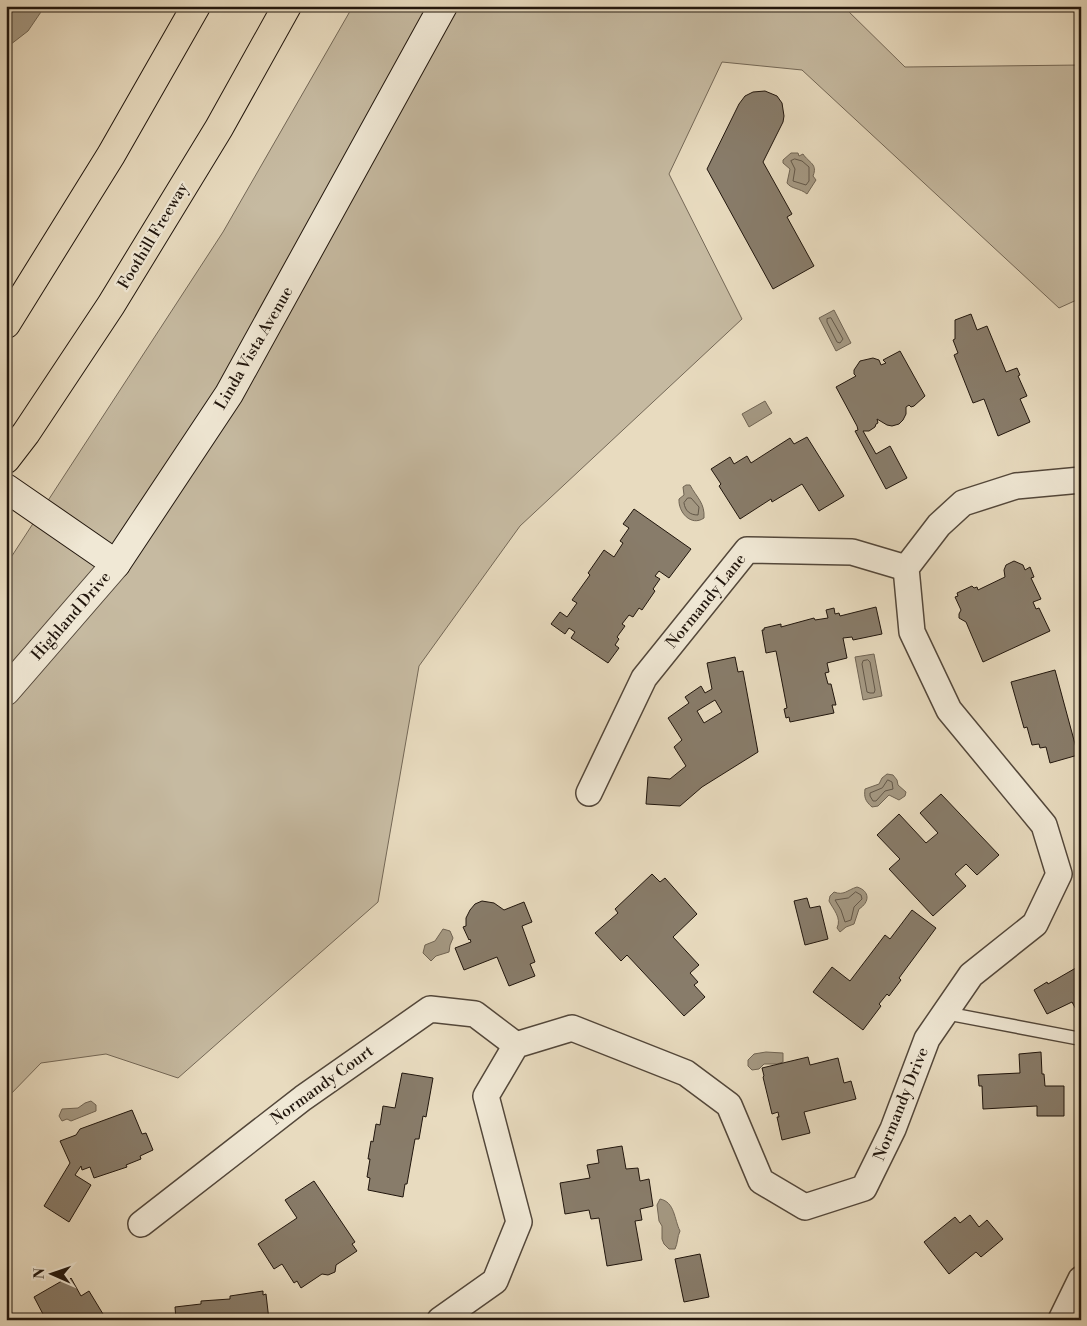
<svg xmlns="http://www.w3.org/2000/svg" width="1087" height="1326" viewBox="0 0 1087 1326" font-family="'Libre Bodoni',serif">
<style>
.green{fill:#c6baa1;stroke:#746857}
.water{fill:#a49882;stroke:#706453}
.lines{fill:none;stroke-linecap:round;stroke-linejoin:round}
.shore{stroke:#625748;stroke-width:1}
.building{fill:#887c6a;stroke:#21160d;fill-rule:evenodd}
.service-casing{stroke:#53473a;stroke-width:15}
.minor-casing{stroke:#53473a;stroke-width:28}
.tertiary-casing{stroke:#53473a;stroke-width:30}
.secondary-casing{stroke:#21160d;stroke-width:30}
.motorway-casing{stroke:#21160d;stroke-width:30}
.service{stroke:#f0e8d5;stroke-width:12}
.minor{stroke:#f0e8d5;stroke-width:25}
.tertiary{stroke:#f0e8d5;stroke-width:28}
.secondary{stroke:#f0e8d5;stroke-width:28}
.motorway{stroke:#e8dbbf;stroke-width:28}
.labels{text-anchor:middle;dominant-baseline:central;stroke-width:4.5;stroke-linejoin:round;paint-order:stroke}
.street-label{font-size:16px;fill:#21160d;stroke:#f0e8d5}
</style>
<rect width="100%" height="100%" fill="#e8dbbf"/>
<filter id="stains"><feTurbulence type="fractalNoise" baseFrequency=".004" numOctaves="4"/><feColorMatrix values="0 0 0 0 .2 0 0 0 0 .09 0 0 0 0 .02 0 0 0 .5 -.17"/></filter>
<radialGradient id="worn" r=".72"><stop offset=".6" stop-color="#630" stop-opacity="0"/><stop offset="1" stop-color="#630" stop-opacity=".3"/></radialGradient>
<!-- green -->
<path class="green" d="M353,6H843L905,67L1081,65V298L1059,308L802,70L722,62L669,174L742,319L520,526L419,666L378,902L178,1078L106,1054L41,1063L6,1099V565L223,232Z"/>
<!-- water -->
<g class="water">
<path d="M6,6H45L28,31L6,48Z"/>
<path d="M791,153H798L799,156L803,154C809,163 818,164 813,176L816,180L807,194C800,188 791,189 787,183L790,169L783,163V160Z"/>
<path d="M834,310L851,343L836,351L819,318Z"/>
<path d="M765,401L772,413L749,427L742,414Z"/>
<path d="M686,485H690C697,498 705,503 704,518C691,527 678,512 679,499L684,495L683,487Z"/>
<path d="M874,654L882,696L863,700L855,657Z"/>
<path d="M887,774L893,775L897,780L898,785L906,792L905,796L899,800L889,795L878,806L872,807C865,801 864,797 865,789L879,784L882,778Z"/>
<path d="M857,887C870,891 870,902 859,909L854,924L846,927L840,932L837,928C842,918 833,909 829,901L830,896L834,892C844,896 847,890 857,887Z"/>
<path d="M443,929L450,931L453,938L450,945L449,952L436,956L431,961L423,953L425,945L435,941Z"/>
<path d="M766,1052L783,1053V1062L777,1064H764L759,1069L752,1070L748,1066V1060L754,1054Z"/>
<path d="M91,1101L96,1105V1111L71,1121L67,1119L62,1121L59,1116L62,1109L78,1108L85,1103Z"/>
<path d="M660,1199C675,1202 674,1219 680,1231C677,1237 678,1243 675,1249H669L664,1244L662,1239V1226L659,1221L657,1205Z"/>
</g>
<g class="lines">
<!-- shore -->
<g class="shore">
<path d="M795,159L802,161L809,167V181L806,185L793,181L795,169L791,161Z"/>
<path d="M831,318L843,339L840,343L837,342L827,322V319Z"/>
<path d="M688,498H691L699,507L698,515C690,515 685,511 684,503Z"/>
<path d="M868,660L870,662L875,690L874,693H870L867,692L862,664L863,661Z"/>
<path d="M888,780L892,782L893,789L885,791L876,801H873L870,796V793L882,788Z"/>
<path d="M856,892L861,895L862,899L854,907L851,920L845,922L841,910L835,900L848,898Z"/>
</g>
</g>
<!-- building -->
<g class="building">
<path d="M765,91L777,96L782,103L784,116L783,122L763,162L792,214L787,217L814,266L773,289L707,169L739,104L745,96L753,92Z"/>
<path d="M971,314L977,330L987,326L1006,372L1017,368L1020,375L1018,376L1027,396L1020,399L1030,422L998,436L984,399L973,403L954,355L958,353L953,340L955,339V320Z"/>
<path d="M900,351L925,396L914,406L911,407L909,405L906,407V414L903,420L899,424L892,426L887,425L877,419L878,423L876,424L875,427L869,431H863L876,454L890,446L907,478L886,489L855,431L858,430L857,426L836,387L856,376L854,374V370L860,361L873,358L879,360L881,365L886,363L883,360Z"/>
<path d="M807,437L844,496L819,511L802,484L772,502L771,499L740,519L719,486L721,484L711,469L730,457L734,464L747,456L751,463L790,438L794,444Z"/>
<path d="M634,509L691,549L669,578L659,571L655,576L660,579L653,589L655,591L642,610L639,608L633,617L629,615L622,624L625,626L617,637L619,639L615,645L619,648L608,663L571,638L575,632L569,628L565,634L551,624L560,612L567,617L577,603L572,600L590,575L588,573L604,550L614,557L623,543L620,541L629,528L623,524Z"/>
<path d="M1014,561L1023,565L1025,570L1030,567L1034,577L1031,578L1041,599L1033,602L1036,609L1039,608L1050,631L983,662L966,622L959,618V614L961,610L955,597L958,596L957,593L972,586L974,588L977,587L978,590L1005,577L1004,570L1006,565Z"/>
<path d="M876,607L882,634L853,640L852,637L843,638L847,658L827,663L829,672L825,673L828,684H831L836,705H832L834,713L790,722L789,717L786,718L784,709L787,708L776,651L766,653L762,630H764V628L781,624V627L814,618L815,620L828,618L826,610L834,608L835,614L839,613L840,616Z"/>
<path d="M735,657L738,672L743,671L758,752L702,787L680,806L646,804L648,777L670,779L686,766L674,747L682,740L668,718L689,703L685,697L701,686L705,693L712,689L707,663ZM715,700L722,712L704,723L697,711Z"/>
<path d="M1055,670L1078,755L1050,763L1046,747L1040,748L1039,744L1032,745L1027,727L1024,728L1011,682Z"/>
<path d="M941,794L999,855L977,875L966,864L955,874L966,886L933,916L889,869L900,859L877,835L899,814L926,843L938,833L920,813Z"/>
<path d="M652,874L660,882L665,878L697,914L673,937L699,965L690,973L698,982L694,985L705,997L684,1016L627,955L621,961L595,933L618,913L615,909Z"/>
<path d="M807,898L810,908L820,906L828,939L805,945L794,901Z"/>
<path d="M482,901L494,903L504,910L524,902L532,922L522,926L535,962L530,964L535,976L509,986L497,957L464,970L455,948L471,942L470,939L469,940L463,927L466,926V918L470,910L475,904Z"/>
<path d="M912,910L936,928L899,978L901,980L889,996L887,994L879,1004L881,1006L863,1030L813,992L832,967L850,981L885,935L890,939Z"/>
<path d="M1081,965V1012L1078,1013L1072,1002L1047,1014L1034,990L1047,982L1048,984Z"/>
<path d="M1041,1052L1042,1074H1044L1045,1086H1064V1116H1037V1106L983,1109L982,1086H979L978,1075L1020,1073L1019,1054Z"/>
<path d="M808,1057L810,1065L838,1058L844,1083L851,1081L856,1099L804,1112L810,1133L782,1140L777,1117H779L778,1112L772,1114L763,1077L764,1076L762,1068Z"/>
<path d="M402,1073L433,1078L426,1117L423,1116L419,1139H415L407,1184H405L403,1197L368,1190L370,1178L367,1177L370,1159H368L371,1141L373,1142L376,1124L380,1125L383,1106L395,1108Z"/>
<path d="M132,1110L142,1134L146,1133L153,1150L140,1156L141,1159L126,1165L127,1167L94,1178L90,1167L82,1170L81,1166L75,1175L91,1185L69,1222L44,1206L70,1163L60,1141L76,1135L80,1129Z"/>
<path d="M622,1146L626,1169L638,1168L640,1181L649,1179L653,1206L640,1209L642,1220L635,1221L642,1260L607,1266L599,1218L591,1219L589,1210L565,1214L560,1183L590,1178L587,1165L599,1163L597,1150Z"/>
<path d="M314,1181L355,1242L352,1244L357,1251L336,1265L335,1272L328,1275L322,1274L301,1288L297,1281L294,1283L282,1264L274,1269L258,1244L297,1218L285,1200Z"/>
<path d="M970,1215L979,1227L987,1220L1003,1239L981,1257L976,1252L949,1274L924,1242L955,1217L960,1223Z"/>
<path d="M700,1254L709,1297L684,1302L675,1259Z"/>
<path d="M67,1278L69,1280L71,1278L81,1296L89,1291L103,1314L95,1318L96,1320H38L44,1316L34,1297Z"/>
<path d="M263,1291V1295L266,1294L269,1320H176L175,1307L201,1304V1301L230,1299V1296Z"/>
</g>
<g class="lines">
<!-- service casing -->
<g class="service-casing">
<path id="service" d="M945,1013L1081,1039"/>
</g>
<!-- minor casing -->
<g class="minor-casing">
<g id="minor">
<path d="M589,793L644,678L747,550L852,552L906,568"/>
<path d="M141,1224L303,1098L430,1009L475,1014L516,1045"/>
<path d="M440,1320L495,1281L519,1222L486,1096L516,1045L572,1028L686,1073L729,1105L761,1181L805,1207L864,1188L893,1129L927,1039L971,975L1035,924L1059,874L1044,825L949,710L912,632L906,568L939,525L963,503L1016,486L1081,480"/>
<path d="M1061,1320L1081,1279"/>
</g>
</g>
<!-- tertiary casing -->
<g class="tertiary-casing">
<path id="tertiary" d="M6,691L116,564"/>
</g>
<!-- secondary casing -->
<g class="secondary-casing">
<path id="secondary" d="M6,488L116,564L229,394L443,6"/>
</g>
<!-- motorway casing -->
<g class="motorway-casing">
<g id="motorway">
<path d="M6,324L111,155L196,6"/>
<path d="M6,459L26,433L111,305L219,128L287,6"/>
</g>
</g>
<!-- service -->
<use href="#service" class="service"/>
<!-- minor -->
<use href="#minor" class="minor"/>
<!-- tertiary -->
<use href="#tertiary" class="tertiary"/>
<!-- secondary -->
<use href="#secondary" class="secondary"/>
<!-- motorway -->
<use href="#motorway" class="motorway"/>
</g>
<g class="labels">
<!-- street labels -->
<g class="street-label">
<text transform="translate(153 236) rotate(-59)">Foothill Freeway</text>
<text transform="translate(254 348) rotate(-60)">Linda Vista Avenue</text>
<text transform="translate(706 601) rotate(-51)">Normandy Lane</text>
<text transform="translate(71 616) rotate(-49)">Highland Drive</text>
<text transform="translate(322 1085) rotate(-36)">Normandy Court</text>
<text transform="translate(901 1104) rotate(-68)">Normandy Drive</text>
</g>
</g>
<!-- margin -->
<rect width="1087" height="1326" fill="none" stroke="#e8dbbf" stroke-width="25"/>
<rect x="8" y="8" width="1072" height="1311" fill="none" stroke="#21160d" stroke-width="2.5"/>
<rect x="12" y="12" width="1062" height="1301" fill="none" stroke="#21160d"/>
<!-- north arrow -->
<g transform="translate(52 1274) rotate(272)" stroke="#f0e8d5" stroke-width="4" paint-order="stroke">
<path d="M0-4L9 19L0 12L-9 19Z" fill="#21160d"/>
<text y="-8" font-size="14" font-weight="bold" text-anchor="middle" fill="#21160d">N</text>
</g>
<rect width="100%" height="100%" filter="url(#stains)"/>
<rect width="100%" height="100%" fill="url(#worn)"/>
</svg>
